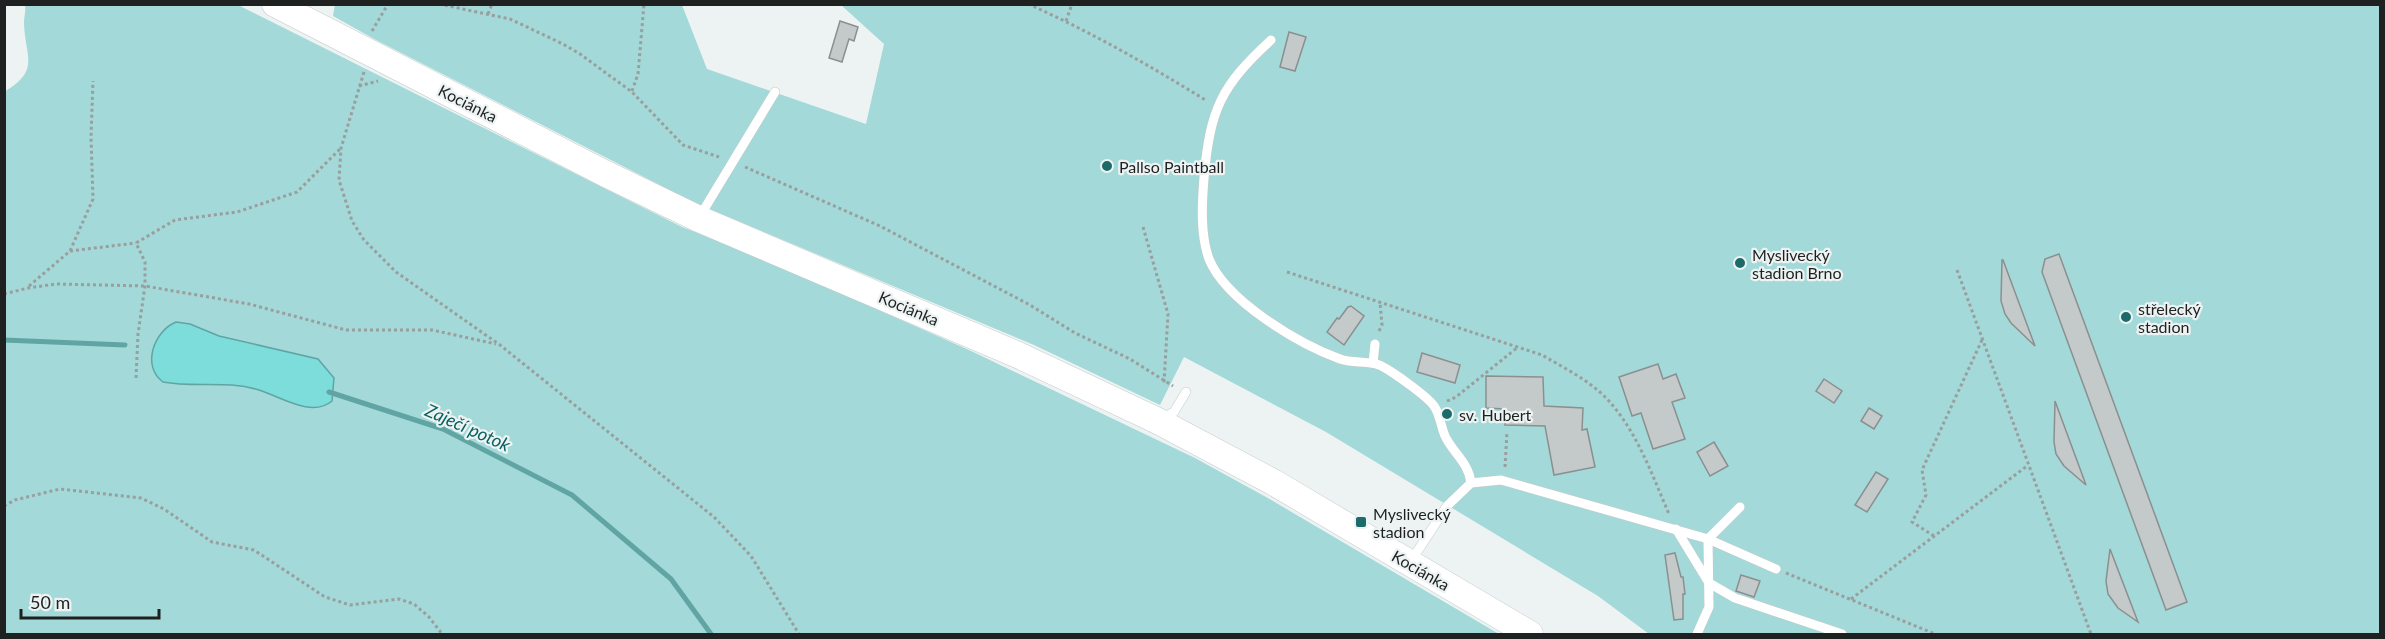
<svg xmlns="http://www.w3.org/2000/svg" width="2385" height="639" viewBox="0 0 2385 639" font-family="Lato,sans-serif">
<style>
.green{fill:#a3d9d8}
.water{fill:#7cdddb;stroke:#60a5a3;stroke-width:1.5}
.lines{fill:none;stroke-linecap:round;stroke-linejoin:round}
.stream{stroke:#60a5a3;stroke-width:5}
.building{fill:#c4caca;stroke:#8a9090;stroke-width:1.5}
.lane-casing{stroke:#c5cccb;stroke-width:10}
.secondary-casing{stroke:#c5cccb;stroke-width:27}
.path{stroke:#999e9e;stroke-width:3;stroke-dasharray:3 3;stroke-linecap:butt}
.lane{stroke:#fff;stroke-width:9}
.secondary{stroke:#fff;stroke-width:26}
.poi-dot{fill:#1d6a6a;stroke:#edf3f3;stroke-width:2}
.labels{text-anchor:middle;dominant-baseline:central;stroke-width:4.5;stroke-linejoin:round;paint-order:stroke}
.street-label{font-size:16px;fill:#1f2121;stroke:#edf3f3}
.poi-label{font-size:16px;fill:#1f2121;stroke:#edf3f3;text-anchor:start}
.water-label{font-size:18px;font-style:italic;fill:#0a6060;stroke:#edf3f3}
</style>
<rect width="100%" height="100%" fill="#edf3f3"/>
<!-- green -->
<g class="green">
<path d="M25,4L238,5L682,227L750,253L969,350L1195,458L1266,497L1499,634H5L4,92C41,70 25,57 24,23C24,17 26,11 25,4Z"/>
<path d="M335,4L682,5L707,69L866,124L884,44L841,5H2380V634H1649L1598,596L1326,432L1184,357L1160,405L1034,345L697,204L376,40L333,16Z"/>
</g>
<!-- water -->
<path class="water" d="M176,322L190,324L219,336L318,359L334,378L332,401C312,418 281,397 259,390C227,380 195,388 163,382C141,366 154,331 176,322Z"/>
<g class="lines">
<!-- stream -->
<g class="stream">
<path d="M4,340L125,345"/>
<path d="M329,392L443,429L572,495L671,579L711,634"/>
</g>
</g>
<!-- building -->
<g class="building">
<path d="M840,21L858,27L854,41L849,39L842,62L829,58Z"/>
<path d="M1289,32L1306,37L1295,71L1280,67Z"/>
<path d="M2059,254L2187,602L2166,610L2042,272L2045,259Z"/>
<path d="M2002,260H2003L2035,346L2011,323L2005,314L2001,301Z"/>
<path d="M1351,306L1364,316L1344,345L1327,332L1337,318L1339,319L1348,307Z"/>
<path d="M1422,353L1460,365L1455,383L1417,372Z"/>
<path d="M1658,364L1663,379L1676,374L1685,398L1672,402L1685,439L1653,449L1641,413L1632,416L1619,377Z"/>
<path d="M1486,376L1543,377L1544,406L1583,408L1582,430L1587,429L1595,467L1554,475L1545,426L1505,425V409L1486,408Z"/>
<path d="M1824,379L1842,391L1834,403L1816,391Z"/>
<path d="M2055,401L2086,485L2064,466L2056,454L2054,442Z"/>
<path d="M1869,408L1882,416L1874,429L1861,421Z"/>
<path d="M1714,442L1728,466L1710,476L1697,452Z"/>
<path d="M1876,472L1888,479L1867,512L1855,505Z"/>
<path d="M2110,549L2138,622L2118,608L2108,594L2106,581Z"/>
<path d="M1675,553L1681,577H1683L1685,594H1683V619L1674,620L1665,555Z"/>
<path d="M1741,575L1760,581L1754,597L1736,591Z"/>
</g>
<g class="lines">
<!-- lane casing -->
<g class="lane-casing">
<g id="lane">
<path d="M1271,40C1221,86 1210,109 1204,178C1202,203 1200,234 1209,259C1226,301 1299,344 1340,359C1351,363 1364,361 1376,364C1386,366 1428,397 1434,406C1440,414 1441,427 1445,436C1453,453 1469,463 1471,483"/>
<path d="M700,216L775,92"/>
<path d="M1373,363L1375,344"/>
<path d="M1163,418L1174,412L1186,392"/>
<path d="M1676,529L1709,583L1735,598L1842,634"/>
<path d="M1411,561L1447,506L1471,483L1501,480L1708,539L1740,507"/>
<path d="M1697,634L1709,607L1708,539L1776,569"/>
</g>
</g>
<!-- secondary casing -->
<g class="secondary-casing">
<path id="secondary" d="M275,4L604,173L699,219L1018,355L1158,421L1273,482L1530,634"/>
</g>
<!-- path -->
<g class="path">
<path d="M439,4L510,19L563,44L580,54L632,92L683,145L719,157"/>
<path d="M1028,4C1091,32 1149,65 1207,101"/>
<path d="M488,14L492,4"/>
<path d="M1066,21L1072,4"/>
<path d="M372,31L388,4"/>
<path d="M364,72L341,148L339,180L352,221L364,240L396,272L500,345L714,517L751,556L799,634"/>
<path d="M359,86L378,81"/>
<path d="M632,91L638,74L644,4"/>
<path d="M745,167L880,226L1030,305L1075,333L1130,359L1173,386"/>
<path d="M1143,227L1168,314L1164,383"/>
<path d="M70,251L136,243"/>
<path d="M1957,270L2091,634"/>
<path d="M1287,272L1542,355C1564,368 1589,380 1607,399C1637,431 1652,475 1669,514"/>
<path d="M29,286L70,251L93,199L91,137L93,81"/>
<path d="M4,294L28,288L56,284L145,286L249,304L346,330H432L496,344"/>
<path d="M1379,331L1382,325L1380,302"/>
<path d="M136,378L138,334L145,286V262L136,243L175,220L237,212L297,192L340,149"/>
<path d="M1447,401L1456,397L1518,347"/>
<path d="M1505,467L1507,432"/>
<path d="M4,506L15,500L60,489L141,498L164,509L212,542L254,550L325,597L350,605L399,599L414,604L429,617L442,634"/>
<path d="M1934,536L1912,522L1926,495L1922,470L1982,340"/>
<path d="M1786,573L1935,634"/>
<path d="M1851,599L2027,466"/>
</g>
<!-- lane -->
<use href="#lane" class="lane"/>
<!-- secondary -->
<use href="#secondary" class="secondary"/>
</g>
<!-- markers -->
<g class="poi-dot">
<circle cx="1107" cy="166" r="6"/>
<circle cx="1740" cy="263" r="6"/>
<circle cx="2126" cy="317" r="6"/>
<circle cx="1447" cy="414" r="6"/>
<rect x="1355" y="516" width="12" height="12" rx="3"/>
</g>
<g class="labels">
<!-- street labels -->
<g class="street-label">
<text transform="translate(468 103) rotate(27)">Kociánka</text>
<text transform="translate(909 308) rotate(23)">Kociánka</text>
<text transform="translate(1421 570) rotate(30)">Kociánka</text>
</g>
<!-- poi labels -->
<g class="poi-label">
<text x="1119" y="166">Pallso Paintball</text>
<text x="1752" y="254">Myslivecký<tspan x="1752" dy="18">stadion Brno</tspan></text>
<text x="2138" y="308">střelecký<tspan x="2138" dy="18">stadion</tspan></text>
<text x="1459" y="414">sv. Hubert</text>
<text x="1373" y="513">Myslivecký<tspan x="1373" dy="18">stadion</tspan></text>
</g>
<!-- water labels -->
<g class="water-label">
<text transform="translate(468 427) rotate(24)">Zaječí potok</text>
</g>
</g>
<!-- border -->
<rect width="2385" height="639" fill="none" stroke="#1f2121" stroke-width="12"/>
<!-- scale -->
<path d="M21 609v9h138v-9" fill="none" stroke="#1f2121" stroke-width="3"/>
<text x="30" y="609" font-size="18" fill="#1f2121" stroke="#edf3f3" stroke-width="4.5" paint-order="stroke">50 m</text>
</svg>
